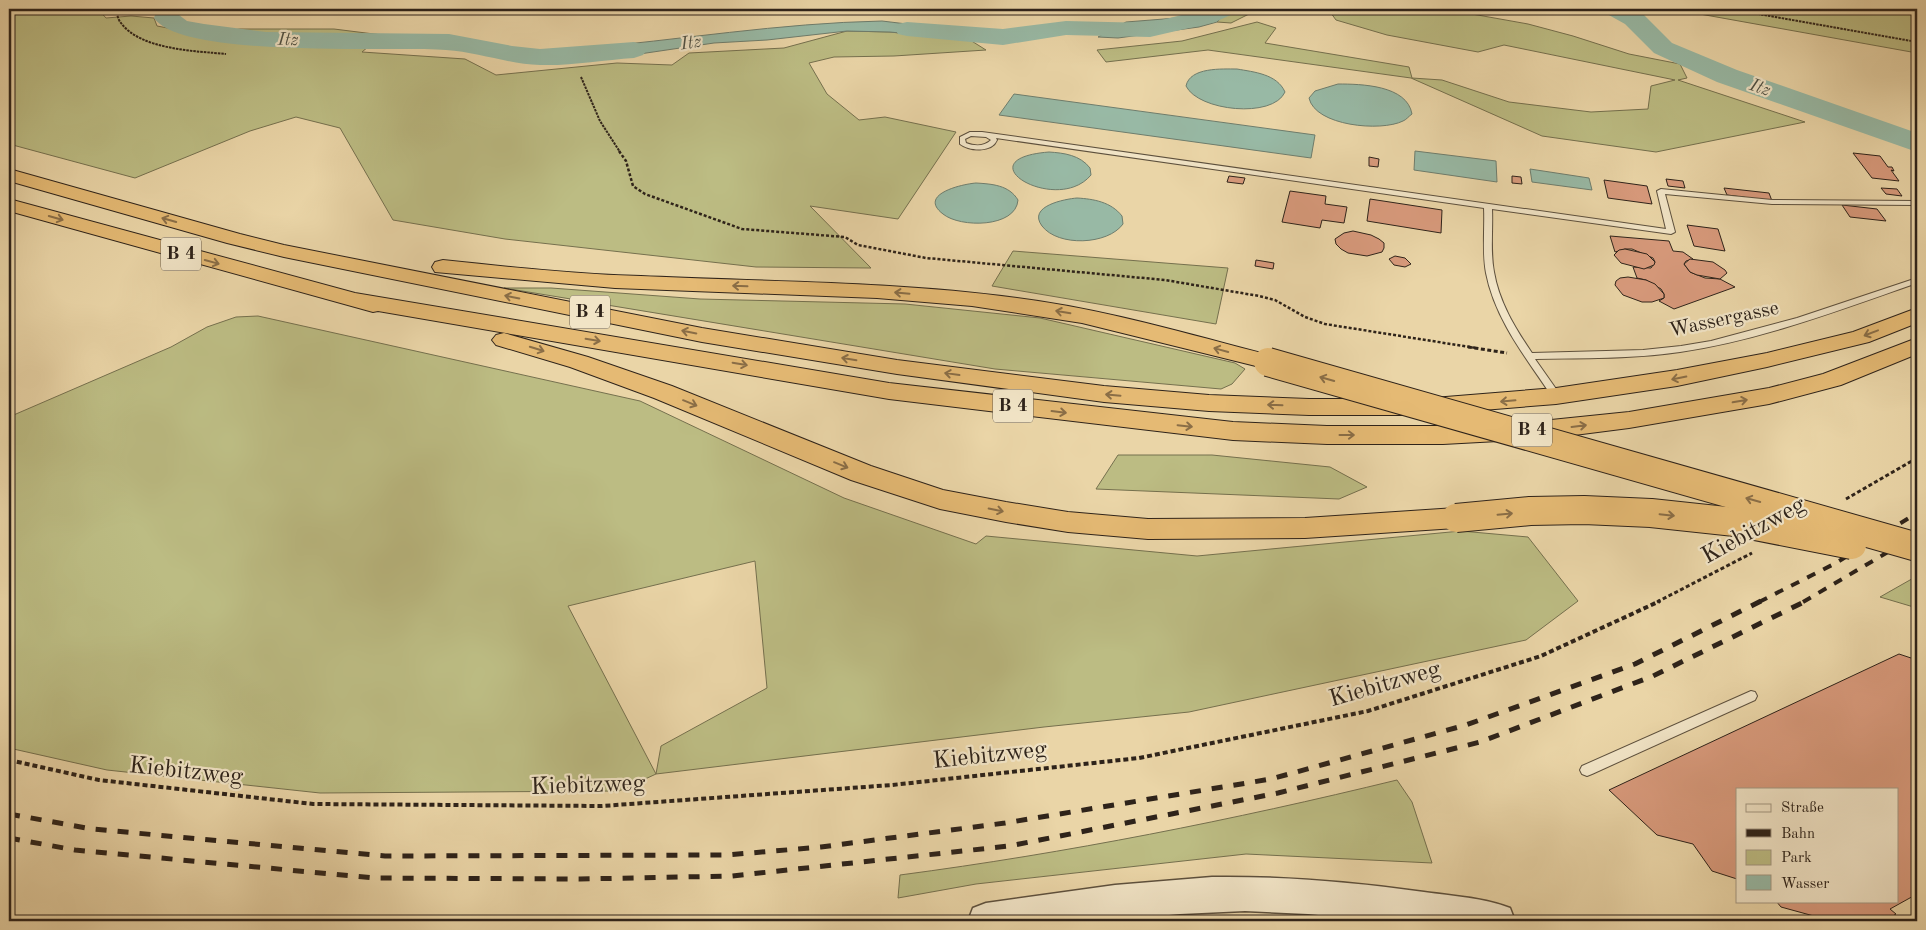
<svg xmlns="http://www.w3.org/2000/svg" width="1926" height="930" viewBox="0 0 1926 930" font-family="'Old Standard TT',serif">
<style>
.green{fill:#bcbc83;stroke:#75704e;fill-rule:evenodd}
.water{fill:#98b9a5;stroke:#6e7d6d}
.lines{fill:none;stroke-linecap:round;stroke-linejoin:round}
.river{fill:#98b9a5;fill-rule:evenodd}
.building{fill:#d89a7c;stroke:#2e231a}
.service-casing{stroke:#5d503d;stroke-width:2}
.tertiary-casing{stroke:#5d503d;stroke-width:3}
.trunk-casing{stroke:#2e231a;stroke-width:2}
.path-far3{stroke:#2e231a;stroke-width:2;stroke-dasharray:2.5 1;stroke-linecap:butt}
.path-far2{stroke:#2e231a;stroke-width:2.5;stroke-dasharray:3 2;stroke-linecap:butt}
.path-far1{stroke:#2e231a;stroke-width:3;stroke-dasharray:4 2.5;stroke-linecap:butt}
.path{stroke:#2e231a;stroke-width:4;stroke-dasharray:5 3;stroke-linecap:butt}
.service{fill:#f1e4c6;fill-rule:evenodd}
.tertiary{fill:#f1e4c6;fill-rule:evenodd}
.trunk{fill:#e5ba74;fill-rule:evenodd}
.rail-far1{stroke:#2e231a;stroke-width:4;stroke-dasharray:9 9;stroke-linecap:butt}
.rail{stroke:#2e231a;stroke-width:5;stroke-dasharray:11 11;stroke-linecap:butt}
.trunk-bridge-casing{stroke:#2e231a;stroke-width:30;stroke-linecap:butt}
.trunk-bridge{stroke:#e5ba74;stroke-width:28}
.oneway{stroke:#8a6e47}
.labels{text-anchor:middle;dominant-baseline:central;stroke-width:4.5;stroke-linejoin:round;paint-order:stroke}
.far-water-label{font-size:18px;font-style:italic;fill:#4e5044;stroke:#f1e4c6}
.shield{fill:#f1e4c6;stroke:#685d4e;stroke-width:1}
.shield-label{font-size:19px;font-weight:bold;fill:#2e231a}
.street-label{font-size:20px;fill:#2e231a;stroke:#f1e4c6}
.near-street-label{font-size:24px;fill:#2e231a;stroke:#f1e4c6}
</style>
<rect width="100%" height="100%" fill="#ead5a7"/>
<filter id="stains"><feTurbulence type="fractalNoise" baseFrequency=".004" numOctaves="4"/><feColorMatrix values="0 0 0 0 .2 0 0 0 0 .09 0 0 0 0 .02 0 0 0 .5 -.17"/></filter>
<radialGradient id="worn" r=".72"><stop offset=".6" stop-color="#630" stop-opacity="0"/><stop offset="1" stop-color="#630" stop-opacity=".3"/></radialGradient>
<!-- green -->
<g class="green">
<path d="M9,9H98L106,18L131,16L154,18L157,26L200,34L240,29H334L382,35L362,52L465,59L496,75L617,63L672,65L689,53L784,48L847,31L890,32L970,40L986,50L894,56L834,57L809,63L827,94L859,120L885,117L956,132L898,219L810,206L871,268L756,267L505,239L393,220L340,128L296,117L250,131L135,178L9,144Z"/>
<path d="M1229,9H1259L1231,23L1217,22Z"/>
<path d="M1328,9H1444L1528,24L1573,36L1629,54L1680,64L1687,78L1678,80L1805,122L1656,152L1542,136L1411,78L1208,50L1106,62L1097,50L1182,41L1257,22L1276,28L1265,43L1409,67L1412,78L1442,80L1509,102L1591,112L1648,109L1651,86L1675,80L1504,45L1478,52L1387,35L1336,20Z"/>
<path d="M1672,9H1917V53Z"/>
<path d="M1013,251L1228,268L1216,324L992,286Z"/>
<path d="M504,288H551L700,299L905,304L1040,318L1235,363L1245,369L1232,384L1221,389L995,369Z"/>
<path d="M258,316L640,401L844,498L976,544L986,536L1197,556L1461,531L1528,537L1578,601L1526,640L1189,712L1044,727L656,774L619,791L320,793L107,770L9,748V417L171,347L207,327L236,317ZM755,561L767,688L661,746L656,774L568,606Z"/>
<path d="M1118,455H1212L1330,467L1367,487L1339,499L1096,489Z"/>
<path d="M1917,576V608L1880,597Z"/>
<path d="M1397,780L1412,802L1432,863L1246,854L976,884L898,898L900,875C1067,853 1233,820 1397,780Z"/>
</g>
<!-- water -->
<g class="water">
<path d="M1203,9H1229L1217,22L1199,27L1118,38L1098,37L1126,22L1189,17Z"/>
<path d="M882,21L965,31L970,40L890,32L847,31L767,40L714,43L626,56L582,61L572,60L577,49C679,40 780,23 882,21Z"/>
<path d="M1237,69C1254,72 1277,74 1285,92C1273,119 1198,111 1186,86C1190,67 1222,69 1237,69Z"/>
<path d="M1338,84C1361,84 1407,85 1412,114C1409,116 1406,120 1403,121C1381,132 1315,126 1309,98L1315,91Z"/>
<path d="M1014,94L1315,135L1311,158L999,115Z"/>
<path d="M1415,151L1496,161L1497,182L1414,170Z"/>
<path d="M1049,152C1064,153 1080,155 1090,168L1091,175C1057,216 961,159 1049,152Z"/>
<path d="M1530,169L1589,178L1592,190L1532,182Z"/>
<path d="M976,183C992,184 1009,185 1018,200C1016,228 960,228 943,214C917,194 963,184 976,183Z"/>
<path d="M1077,198C1094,199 1111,202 1122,216L1123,224C1108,245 1058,247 1042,226C1027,206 1065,199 1077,198Z"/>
</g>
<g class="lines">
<!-- river -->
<g class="river">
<path d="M157,9H181L179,15L187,21L204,24L266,32L449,34L512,46L540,49L634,42L643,45L647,50L643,55L634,58C603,60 571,66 540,65C508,64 478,52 446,50C393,46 182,59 154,18Z"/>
<path d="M1205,9H1237L1233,14L1215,22L1150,37L1066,35L1003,45L907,36L898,34L895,29L898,24L907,22L1003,29L1066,21L1150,23Z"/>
<path d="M1603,9H1633L1643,14L1672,43L1737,70L1917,133V152L1717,82L1654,53L1625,24L1607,14Z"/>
</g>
</g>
<!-- building -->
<g class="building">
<path d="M1853,153L1880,156L1888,167H1892L1894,171L1891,170L1899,181L1872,178Z"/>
<path d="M1369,157L1379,159L1378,167L1369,166Z"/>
<path d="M1229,176L1245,178L1243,184L1227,182Z"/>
<path d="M1512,176L1521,177L1522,184L1512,183Z"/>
<path d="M1666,179L1683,181L1685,188L1668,186Z"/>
<path d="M1604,180L1647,186L1652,204L1608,198Z"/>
<path d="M1724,188L1769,193L1772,201L1727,195Z"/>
<path d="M1881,188L1897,189L1902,196L1886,194Z"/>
<path d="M1290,191L1326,196L1325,204L1347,207L1344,223L1322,220L1320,228L1282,222Z"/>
<path d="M1370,199L1442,210L1441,233L1367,221Z"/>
<path d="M1842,205L1877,209L1886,221L1850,217Z"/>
<path d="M1687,225L1718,229L1725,251L1694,246Z"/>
<path d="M1353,231L1371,235L1379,239L1384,243V248L1382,252L1367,256L1348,253L1341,249L1336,244L1335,239L1344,233Z"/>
<path d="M1610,236L1669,241L1673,251L1683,252L1693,259L1686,261L1684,264L1690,272L1705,278L1720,279L1735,287L1674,309L1659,301L1664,298V294L1661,289L1646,280L1637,278L1633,267L1651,268L1655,262L1653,258L1632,249H1625L1615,252Z"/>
<path d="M1625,249L1647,254L1655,262L1654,265L1644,269L1621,263L1614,255L1619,250Z"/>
<path d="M1395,256L1405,258L1411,264L1405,267L1394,265L1389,259Z"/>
<path d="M1690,259L1713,262L1725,270L1727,273L1720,279L1697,275L1690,272L1684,264Z"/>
<path d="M1256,260L1274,263L1273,269L1255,266Z"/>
<path d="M1628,277L1646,280L1655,284L1664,294V298L1652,302H1642L1623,295L1615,285L1616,281L1620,278Z"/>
<path d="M1899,654L1917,660V894L1890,909L1896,914L1884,921H1832L1781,907L1776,901H1897V789H1737V879L1712,871L1693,844L1657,835L1609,790Z"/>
</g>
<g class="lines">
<!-- service casing -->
<g class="service-casing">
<g id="service">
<path d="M970,132H982L1666,229L1657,191L1661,189L1772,200L1917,201V205L1772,204L1665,194L1675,232L1671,234L1492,209C1493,230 1490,251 1494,272C1499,302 1515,328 1532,353L1643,350L1681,346L1711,341L1797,318L1917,278V283C1840,310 1761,340 1680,352C1632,359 1583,358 1535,359L1561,396L1556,399L1553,398C1527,359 1495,320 1486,273C1482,252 1485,229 1484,208L996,138L997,140C992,153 969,151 960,144V137ZM971,136L986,137L991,140C984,147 974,146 966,143L965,139Z"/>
<path d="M1751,691L1755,692L1757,696L1755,700L1592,774L1587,776L1582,774L1580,770L1582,766Z"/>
</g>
</g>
<!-- tertiary casing -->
<g class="tertiary-casing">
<path id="tertiary" d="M1212,877C1284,876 1354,882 1424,892C1453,896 1484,898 1510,908L1515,921H1380L1308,914L1245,911L1180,914L1103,921H968L973,908L986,903L1115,885Z"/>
</g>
<!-- trunk casing -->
<g class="trunk-casing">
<g id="trunk">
<path d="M9,169L240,234L284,245L702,328L897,360L1104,386L1209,395L1309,399H1421L1556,388L1677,370L1767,353L1853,332L1917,308V323L1869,342L1767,367L1677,386L1556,404L1421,415H1309L1209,411L1104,402L897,374L702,342L284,257L227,243L9,181Z"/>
<path d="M9,199L355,293L889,383L1233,422L1327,426H1443L1551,420L1629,412L1769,388L1823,374L1917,338V354L1841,385L1769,404L1629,428L1551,438L1443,444H1327L1233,440L889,399L378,311L373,312L9,211Z"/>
<path d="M443,260C509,267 575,274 641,276C767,282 892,281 1017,298C1105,309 1191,335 1277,357L1280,362L1277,367L1268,369L1082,323L972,306L877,298L615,288L435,272L432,267L435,262Z"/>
<path d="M504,333L588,357L672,386L871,466L943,490L1006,502L1068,512L1148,519L1305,518L1456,508L1466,511L1470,518L1466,525L1456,528L1305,538L1148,539L1068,532L1006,522L940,509L851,480L654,398L570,367L496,345L492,340L496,335Z"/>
</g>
</g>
<!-- path-far3 -->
<g class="path-far3">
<path d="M116,9C117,14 118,20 121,23C141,50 196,51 226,54"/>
<path d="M1730,9L1917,42"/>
<path d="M837,11L839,9"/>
<path d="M581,77L600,121L620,152"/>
</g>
<!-- path-far2 -->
<path class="path-far2" d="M619,151L626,161L633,186L645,194L742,229L845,237L858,245L926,258L1165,280L1259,296L1275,300L1305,317L1325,324L1476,348"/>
<!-- path-far1 -->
<g class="path-far1">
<path d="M1468,347L1507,353"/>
<path d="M1846,499L1917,458"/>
<path d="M1657,602L1752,553"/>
</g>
<!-- path -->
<path class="path" d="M9,760L99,780L313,804L602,806L892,785L1139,758L1368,711L1541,656L1660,601"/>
<!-- service -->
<use href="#service" class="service"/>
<!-- tertiary -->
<use href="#tertiary" class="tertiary"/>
<!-- trunk -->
<use href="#trunk" class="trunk"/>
<!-- rail-far1 -->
<g class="rail-far1">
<path d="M1759,602L1836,563L1917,513"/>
<path d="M1803,602L1917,535"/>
</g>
<!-- rail -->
<g class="rail">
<path d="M9,814L92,829L385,856L727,855L821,847L1005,823L1271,779L1466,725L1635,664L1761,601"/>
<path d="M9,838L75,850L374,878L580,879L732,876L1009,846L1278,793L1480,742L1653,676L1806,601"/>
</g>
<!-- trunk-bridge casing -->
<g class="trunk-bridge-casing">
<g id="trunk-bridge">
<path d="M1268,362L1917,547"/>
<path d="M1456,518L1530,511L1584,510L1651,513L1735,522L1852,545"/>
</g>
</g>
<!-- trunk-bridge -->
<use href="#trunk-bridge" class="trunk-bridge"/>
</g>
<!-- one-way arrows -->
<defs><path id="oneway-shaft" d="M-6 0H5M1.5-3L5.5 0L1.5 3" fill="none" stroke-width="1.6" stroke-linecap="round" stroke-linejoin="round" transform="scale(1.25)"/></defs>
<g class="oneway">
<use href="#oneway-shaft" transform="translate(56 218) rotate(16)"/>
<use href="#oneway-shaft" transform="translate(169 220) rotate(-164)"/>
<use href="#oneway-shaft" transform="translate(212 262) rotate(15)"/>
<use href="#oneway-shaft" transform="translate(740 286) rotate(-178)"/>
<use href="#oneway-shaft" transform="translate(902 293) rotate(-175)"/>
<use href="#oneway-shaft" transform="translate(512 297) rotate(-169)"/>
<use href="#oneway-shaft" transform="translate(1063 312) rotate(-171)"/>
<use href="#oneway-shaft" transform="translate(689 332) rotate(-169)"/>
<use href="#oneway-shaft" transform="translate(1871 333) rotate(159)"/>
<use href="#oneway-shaft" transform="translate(593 340) rotate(9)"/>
<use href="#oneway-shaft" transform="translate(537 349) rotate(17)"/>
<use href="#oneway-shaft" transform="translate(1221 350) rotate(-165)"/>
<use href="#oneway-shaft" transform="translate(849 359) rotate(-171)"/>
<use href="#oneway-shaft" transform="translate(740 364) rotate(10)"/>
<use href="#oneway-shaft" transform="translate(952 374) rotate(-172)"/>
<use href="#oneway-shaft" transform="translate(1679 378) rotate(169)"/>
<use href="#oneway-shaft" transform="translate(1327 379) rotate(-164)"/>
<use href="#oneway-shaft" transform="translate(1113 395) rotate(-175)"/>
<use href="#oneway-shaft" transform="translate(1508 401) rotate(175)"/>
<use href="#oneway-shaft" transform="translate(1740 401) rotate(-10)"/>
<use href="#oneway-shaft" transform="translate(690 403) rotate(22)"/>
<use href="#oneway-shaft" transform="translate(1275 405) rotate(-178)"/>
<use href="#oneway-shaft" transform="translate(1059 412) rotate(7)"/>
<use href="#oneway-shaft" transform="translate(1185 426) rotate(6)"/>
<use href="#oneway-shaft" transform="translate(1579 426) rotate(-7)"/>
<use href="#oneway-shaft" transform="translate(1347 435)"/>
<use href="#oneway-shaft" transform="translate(841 465) rotate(22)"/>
<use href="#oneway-shaft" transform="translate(1753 500) rotate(-164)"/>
<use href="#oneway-shaft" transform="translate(996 510) rotate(11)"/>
<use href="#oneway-shaft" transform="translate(1505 514) rotate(-5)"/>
<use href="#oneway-shaft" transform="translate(1667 515) rotate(6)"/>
</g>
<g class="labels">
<!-- far-water labels -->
<g class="far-water-label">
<text transform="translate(288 40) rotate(1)">Itz</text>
<text transform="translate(691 43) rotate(-8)">Itz</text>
<text transform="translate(1760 88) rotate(19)">Itz</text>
</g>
<!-- shield labels -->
<g class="shield">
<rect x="161" y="237.5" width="40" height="33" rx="4"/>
<rect x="570" y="295.5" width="40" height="33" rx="4"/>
<rect x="993" y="389.5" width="40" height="33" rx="4"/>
<rect x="1512" y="413.5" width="40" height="33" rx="4"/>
</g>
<g class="shield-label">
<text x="181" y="254">B 4</text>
<text x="590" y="312">B 4</text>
<text x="1013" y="406">B 4</text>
<text x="1532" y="430">B 4</text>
</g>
<!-- street labels -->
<g class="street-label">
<text transform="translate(1724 320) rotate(-12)">Wassergasse</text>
</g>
<!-- near-street labels -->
<g class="near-street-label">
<text transform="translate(1754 531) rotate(-29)">Kiebitzweg</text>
<text transform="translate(1385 685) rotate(-16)">Kiebitzweg</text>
<text transform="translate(990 756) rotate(-6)">Kiebitzweg</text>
<text transform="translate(186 772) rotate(6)">Kiebitzweg</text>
<text transform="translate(588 786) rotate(-2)">Kiebitzweg</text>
</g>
</g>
<!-- margin -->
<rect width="1926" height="930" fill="none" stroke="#ead5a7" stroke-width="30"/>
<rect x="10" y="10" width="1906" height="910" fill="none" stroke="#2e231a" stroke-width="2.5"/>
<rect x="15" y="15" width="1896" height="900" fill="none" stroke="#2e231a"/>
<!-- legend -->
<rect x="1736" y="788" width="162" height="115" fill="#f1e4c6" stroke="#a39781"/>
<rect x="1746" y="804" width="25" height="8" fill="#f1e4c6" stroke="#a39781"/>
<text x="1781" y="812" font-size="15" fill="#2e231a">Straße</text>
<rect x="1746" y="829" width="25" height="8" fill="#2e231a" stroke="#a39781"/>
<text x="1781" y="838" font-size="15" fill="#2e231a">Bahn</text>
<rect x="1746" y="850" width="25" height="15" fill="#bcbc83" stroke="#a39781"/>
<text x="1781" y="862" font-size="15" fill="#2e231a">Park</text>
<rect x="1746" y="875" width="25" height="15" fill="#98b9a5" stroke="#a39781"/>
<text x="1781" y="888" font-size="15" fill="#2e231a">Wasser</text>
<rect width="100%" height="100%" filter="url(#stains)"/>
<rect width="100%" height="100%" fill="url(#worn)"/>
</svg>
